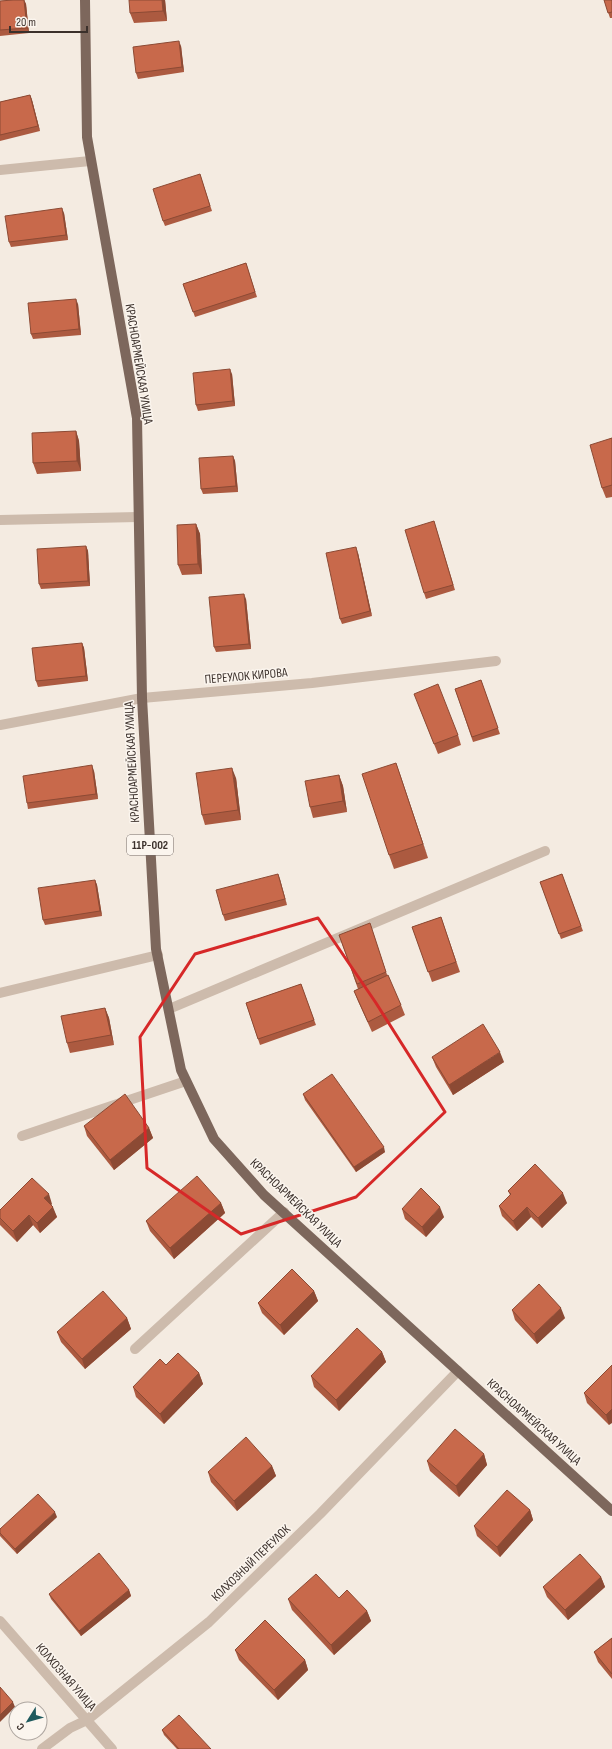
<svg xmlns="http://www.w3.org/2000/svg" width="612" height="1749" viewBox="0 0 612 1749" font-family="'Sofia Sans Condensed',sans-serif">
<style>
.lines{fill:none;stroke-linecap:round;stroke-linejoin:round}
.service{stroke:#cdbbac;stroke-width:10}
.minor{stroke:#cdbbac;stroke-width:10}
.primary{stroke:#7d675c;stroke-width:10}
.wall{fill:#ac5a40}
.shaded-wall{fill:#8c4a34}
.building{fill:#c8694b;stroke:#8c4a34}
.marked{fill:none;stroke:#d62828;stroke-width:3;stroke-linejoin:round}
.labels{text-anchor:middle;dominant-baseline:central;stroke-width:3;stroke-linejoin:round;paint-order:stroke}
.shield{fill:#fbf5ee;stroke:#756b66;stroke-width:1}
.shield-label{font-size:12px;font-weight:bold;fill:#3b302b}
.street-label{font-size:13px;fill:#3b302b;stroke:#fbf5ee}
</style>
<rect width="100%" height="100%" fill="#f4ebe1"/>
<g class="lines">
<!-- service -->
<g class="service">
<path d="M0,170L90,161"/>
<path d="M0,520L138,517"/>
<path d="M0,993L158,955"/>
<path d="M169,1009L545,851"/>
<path d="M22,1136L186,1081"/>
<path d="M135,1349L284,1212"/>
</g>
<!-- minor -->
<g class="minor">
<path d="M0,725L142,698L312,683L496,661"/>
<path d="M0,1621L112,1749"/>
<path d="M42,1749L70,1728L87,1720L209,1622L320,1514L458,1371"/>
</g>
<!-- primary -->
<path class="primary" d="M85,0L87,137L137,418L142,698L156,949L181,1070L214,1139L264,1195L612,1511"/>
</g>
<!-- wall -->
<g class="wall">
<path d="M13,0H24L26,4L29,33L0,36V1Z"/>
<path d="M165,0L167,21L134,23L130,13Z"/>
<path d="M604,0H612V18H610Z"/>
<path d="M181,46L184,72L138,79L136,73Z"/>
<path d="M30,95L32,100L40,131L0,141V102Z"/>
<path d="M200,174L212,211L165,226L163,221Z"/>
<path d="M64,213L68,240L11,247L9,242Z"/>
<path d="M246,263L257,297L195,317L183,284Z"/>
<path d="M78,304L81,335L33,339L31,334Z"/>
<path d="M232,374L235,406L198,411L196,405Z"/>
<path d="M76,431L79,441L81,471L37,474L33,463Z"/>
<path d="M612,438V497L606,498L602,488Z"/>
<path d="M233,456L235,461L238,492L203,494L201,489Z"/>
<path d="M434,521L455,590L426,599L424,593Z"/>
<path d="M196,524L200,534L202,574L182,575L178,565Z"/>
<path d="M86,546L88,551L90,586L41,589L39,584Z"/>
<path d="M358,553L372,616L342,624L340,619Z"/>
<path d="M246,599L251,649L216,652L214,647Z"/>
<path d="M82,643L84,648L88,681L38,687L36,681Z"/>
<path d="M481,680L500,734L473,742L455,689Z"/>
<path d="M418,704L458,735L461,745L438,754Z"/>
<path d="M396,763L428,858L394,869L389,855Z"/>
<path d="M94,771L98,799L28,809L27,803Z"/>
<path d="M339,775L343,786L347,812L313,818L310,807Z"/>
<path d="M236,778L241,820L205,825L202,815Z"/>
<path d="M278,874L287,905L225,921L223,915Z"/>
<path d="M562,874L583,931L561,939L540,882Z"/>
<path d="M95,880L97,885L102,916L45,925L43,920Z"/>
<path d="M441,917L460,972L432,982L412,927Z"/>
<path d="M373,933L387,975L401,1005L405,1015L372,1032L358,1001L354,991L358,989L339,935Z"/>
<path d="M301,984L316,1025L260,1045L246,1003Z"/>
<path d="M105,1008L109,1018L114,1045L70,1053L67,1043Z"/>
<path d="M432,1057L504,1062L453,1095L436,1067Z"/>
<path d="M303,1094L385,1152L356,1172L305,1100Z"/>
<path d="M84,1126L149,1128L153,1138L114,1170L87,1136Z"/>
<path d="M508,1191L567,1203L542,1228L531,1217L517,1231L502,1216L499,1206L510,1195Z"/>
<path d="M221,1203L225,1213L174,1259L150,1231L146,1221Z"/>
<path d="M52,1204L51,1205L57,1217L40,1233L33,1225L17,1242L0,1225V1210Z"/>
<path d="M402,1209L444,1217L426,1237L405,1219Z"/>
<path d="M314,1291L318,1301L284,1335L262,1313L258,1303Z"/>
<path d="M512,1310L565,1318L537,1344L515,1320Z"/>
<path d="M127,1318L131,1329L85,1369L61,1342L57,1332Z"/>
<path d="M382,1352L386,1362L339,1411L314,1387L311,1376Z"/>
<path d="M166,1365L199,1373L203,1384L164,1424L136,1397L133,1387Z"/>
<path d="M612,1365L609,1425L587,1403L584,1393Z"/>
<path d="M484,1454L487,1465L459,1497L430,1471L427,1461Z"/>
<path d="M272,1466L276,1476L237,1511L211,1482L208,1472Z"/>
<path d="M530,1510L533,1520L500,1557L477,1536L474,1526Z"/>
<path d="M57,1517L17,1554L0,1536V1529Z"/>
<path d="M601,1577L605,1587L568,1620L547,1597L543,1587Z"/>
<path d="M129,1590L131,1596L81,1636L51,1599L49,1594Z"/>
<path d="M339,1598L367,1611L371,1621L334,1655L292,1610L288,1599Z"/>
<path d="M612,1638V1679L598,1662L594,1652Z"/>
<path d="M235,1650L305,1660L308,1670L278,1700L239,1660Z"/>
<path d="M162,1730L211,1749H177L164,1735Z"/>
</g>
<!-- shaded-wall -->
<g class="shaded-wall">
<path d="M24,0L26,4L29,33L27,28Z"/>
<path d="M162,0H165L167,21L163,11Z"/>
<path d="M179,41L181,46L184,72L182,67Z"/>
<path d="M30,95L32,100L40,131L38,126Z"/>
<path d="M62,208L64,213L68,240L66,235Z"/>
<path d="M76,299L78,304L81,335L79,329Z"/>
<path d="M230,369L232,374L235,406L233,401Z"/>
<path d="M76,431L79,441L81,471L77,461Z"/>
<path d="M233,456L235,461L238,492L236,486Z"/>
<path d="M196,524L200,534L202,574L198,564Z"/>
<path d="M86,546L88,551L90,586L88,581Z"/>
<path d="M356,547L358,553L372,616L370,611Z"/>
<path d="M244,594L246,599L251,649L249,644Z"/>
<path d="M82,643L84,648L88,681L86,676Z"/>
<path d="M396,763L401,777L428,858L423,844Z"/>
<path d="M92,765L94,771L98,799L96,794Z"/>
<path d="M232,768L236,778L241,820L238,810Z"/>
<path d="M339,775L343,786L347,812L343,801Z"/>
<path d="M278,874L280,879L287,905L285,899Z"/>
<path d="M95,880L97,885L102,916L100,911Z"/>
<path d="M370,923L373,933L389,982L386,972Z"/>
<path d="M105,1008L109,1018L114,1045L111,1035Z"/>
<path d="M500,1052L504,1062L453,1095L449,1085Z"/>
<path d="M149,1128L153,1138L114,1170L110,1160Z"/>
<path d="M384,1147L385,1152L356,1172L354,1167Z"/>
<path d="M563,1193L567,1203L542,1228L538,1218Z"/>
<path d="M49,1194L52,1204L48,1208L44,1198Z"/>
<path d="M221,1203L225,1213L174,1259L170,1248Z"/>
<path d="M53,1207L57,1217L40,1233L37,1223Z"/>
<path d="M440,1207L444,1217L426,1237L422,1227Z"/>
<path d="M527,1207L531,1217L517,1231L513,1221Z"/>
<path d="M29,1215L33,1225L17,1242L13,1231Z"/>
<path d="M314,1291L318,1301L284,1335L280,1325Z"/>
<path d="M561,1308L565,1318L537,1344L534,1334Z"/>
<path d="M127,1318L131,1329L85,1369L82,1359Z"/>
<path d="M382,1352L386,1362L339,1411L336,1400Z"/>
<path d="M199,1373L203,1384L164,1424L160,1414Z"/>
<path d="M612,1409V1423L609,1425L606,1415Z"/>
<path d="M484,1454L487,1465L459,1497L456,1486Z"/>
<path d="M272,1466L276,1476L237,1511L234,1501Z"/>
<path d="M530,1510L533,1520L500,1557L497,1547Z"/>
<path d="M55,1512L57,1517L17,1554L15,1549Z"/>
<path d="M601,1577L605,1587L568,1620L565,1610Z"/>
<path d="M129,1590L131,1596L81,1636L79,1631Z"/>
<path d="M367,1611L371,1621L334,1655L331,1645Z"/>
<path d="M305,1660L308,1670L278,1700L274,1690Z"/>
<path d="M13,1702L15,1707L0,1722V1715Z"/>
</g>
<!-- building -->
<g class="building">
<path d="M13,0H24L27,28L0,30V1Z"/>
<path d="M129,0H162L163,11L130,13Z"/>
<path d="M604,0H612V12L608,13Z"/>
<path d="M179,41L182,67L136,73L133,47Z"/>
<path d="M30,95L38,126L0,135V102Z"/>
<path d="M200,174L210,206L163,221L153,189Z"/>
<path d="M62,208L66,235L9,242L5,216Z"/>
<path d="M246,263L255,292L193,312L183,284Z"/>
<path d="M76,299L79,329L31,334L28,303Z"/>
<path d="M230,369L233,401L196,405L193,373Z"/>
<path d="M76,431L77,461L33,463L32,433Z"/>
<path d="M612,438V485L602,488L590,445Z"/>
<path d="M233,456L236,486L201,489L199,458Z"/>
<path d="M434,521L453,585L424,593L405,530Z"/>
<path d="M196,524L198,564L178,565L177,525Z"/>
<path d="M86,546L88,581L39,584L37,549Z"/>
<path d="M356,547L370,611L340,619L326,553Z"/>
<path d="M244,594L249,644L214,647L209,597Z"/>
<path d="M82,643L86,676L36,681L32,648Z"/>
<path d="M481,680L498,728L472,737L455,689Z"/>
<path d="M438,684L458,735L434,744L414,694Z"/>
<path d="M396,763L423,844L389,855L362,774Z"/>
<path d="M92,765L96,794L27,803L23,776Z"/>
<path d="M232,768L238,810L202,815L196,773Z"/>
<path d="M339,775L343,801L310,807L305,781Z"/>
<path d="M278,874L285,899L223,915L216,890Z"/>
<path d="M562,874L581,926L559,934L540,882Z"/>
<path d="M95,880L100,911L43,920L38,888Z"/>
<path d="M441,917L456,962L428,972L412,927Z"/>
<path d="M370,923L386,972L357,984L339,935Z"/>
<path d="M388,975L401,1005L368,1022L354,991Z"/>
<path d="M301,984L314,1020L258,1039L246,1003Z"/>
<path d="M105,1008L111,1035L67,1043L61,1016Z"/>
<path d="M483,1024L500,1052L449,1085L432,1057Z"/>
<path d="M332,1074L384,1147L354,1167L303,1094Z"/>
<path d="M125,1094L149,1128L110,1160L84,1126Z"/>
<path d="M535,1164L563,1193L538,1218L527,1207L513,1221L499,1206L511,1194L508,1191Z"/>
<path d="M197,1176L221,1203L170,1248L146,1221Z"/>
<path d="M32,1178L49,1194L44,1198L53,1207L37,1223L29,1215L13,1231L0,1218V1210Z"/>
<path d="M421,1188L440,1207L422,1227L402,1209Z"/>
<path d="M292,1269L314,1291L280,1325L258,1303Z"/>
<path d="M539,1284L561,1308L534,1334L512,1310Z"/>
<path d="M103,1291L127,1318L82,1359L57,1332Z"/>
<path d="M357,1328L382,1352L336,1400L311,1376Z"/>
<path d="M178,1353L199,1373L160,1414L133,1387L160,1359L166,1365Z"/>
<path d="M612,1365V1409L606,1415L584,1393Z"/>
<path d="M455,1429L484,1454L456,1486L427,1461Z"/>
<path d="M246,1437L272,1466L234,1501L208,1472Z"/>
<path d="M507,1490L530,1510L497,1547L474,1526Z"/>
<path d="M38,1494L55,1512L15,1549L0,1533V1529Z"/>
<path d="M99,1553L129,1590L79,1631L49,1594Z"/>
<path d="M580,1554L601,1577L565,1610L543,1587Z"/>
<path d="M316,1574L339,1598L347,1590L367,1611L331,1645L288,1599Z"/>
<path d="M265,1620L305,1660L274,1690L235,1650Z"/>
<path d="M612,1638V1674L594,1652Z"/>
<path d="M0,1687L13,1702L0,1715Z"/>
<path d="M179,1715L211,1749H179L162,1730Z"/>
</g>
<!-- marked area -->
<path class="marked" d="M318,918L376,1003L445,1112L356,1197L241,1234L147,1168L140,1037L195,954Z"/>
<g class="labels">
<!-- shield labels -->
<rect class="shield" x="127" y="835" width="46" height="20" rx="3"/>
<g class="shield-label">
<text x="150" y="845">11Р-002</text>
</g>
<!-- street labels -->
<g class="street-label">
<text transform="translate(139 364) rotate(81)">КРАСНОАРМЕЙСКАЯ УЛИЦА</text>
<text transform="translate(246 676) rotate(-5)">ПЕРЕУЛОК КИРОВА</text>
<text transform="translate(132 762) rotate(-93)">КРАСНОАРМЕЙСКАЯ УЛИЦА</text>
<text transform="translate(296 1203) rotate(44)">КРАСНОАРМЕЙСКАЯ УЛИЦА</text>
<text transform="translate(534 1422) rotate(42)">КРАСНОАРМЕЙСКАЯ УЛИЦА</text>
<text transform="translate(251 1563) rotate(-44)">КОЛХОЗНЫЙ ПЕРЕУЛОК</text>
<text transform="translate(66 1677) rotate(49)">КОЛХОЗНАЯ УЛИЦА</text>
</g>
</g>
<!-- north arrow -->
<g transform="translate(28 1721) rotate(233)"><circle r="19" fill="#fbf5ee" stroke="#aea6a0"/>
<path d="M0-3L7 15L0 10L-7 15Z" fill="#1f5a5e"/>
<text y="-6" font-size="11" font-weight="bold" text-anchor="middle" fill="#3b302b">С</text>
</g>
<!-- scale -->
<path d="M10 26v6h77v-6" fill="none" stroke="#3b302b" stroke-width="2"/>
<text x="16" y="26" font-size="12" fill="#3b302b" stroke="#fbf5ee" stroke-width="3" paint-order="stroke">20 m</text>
</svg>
